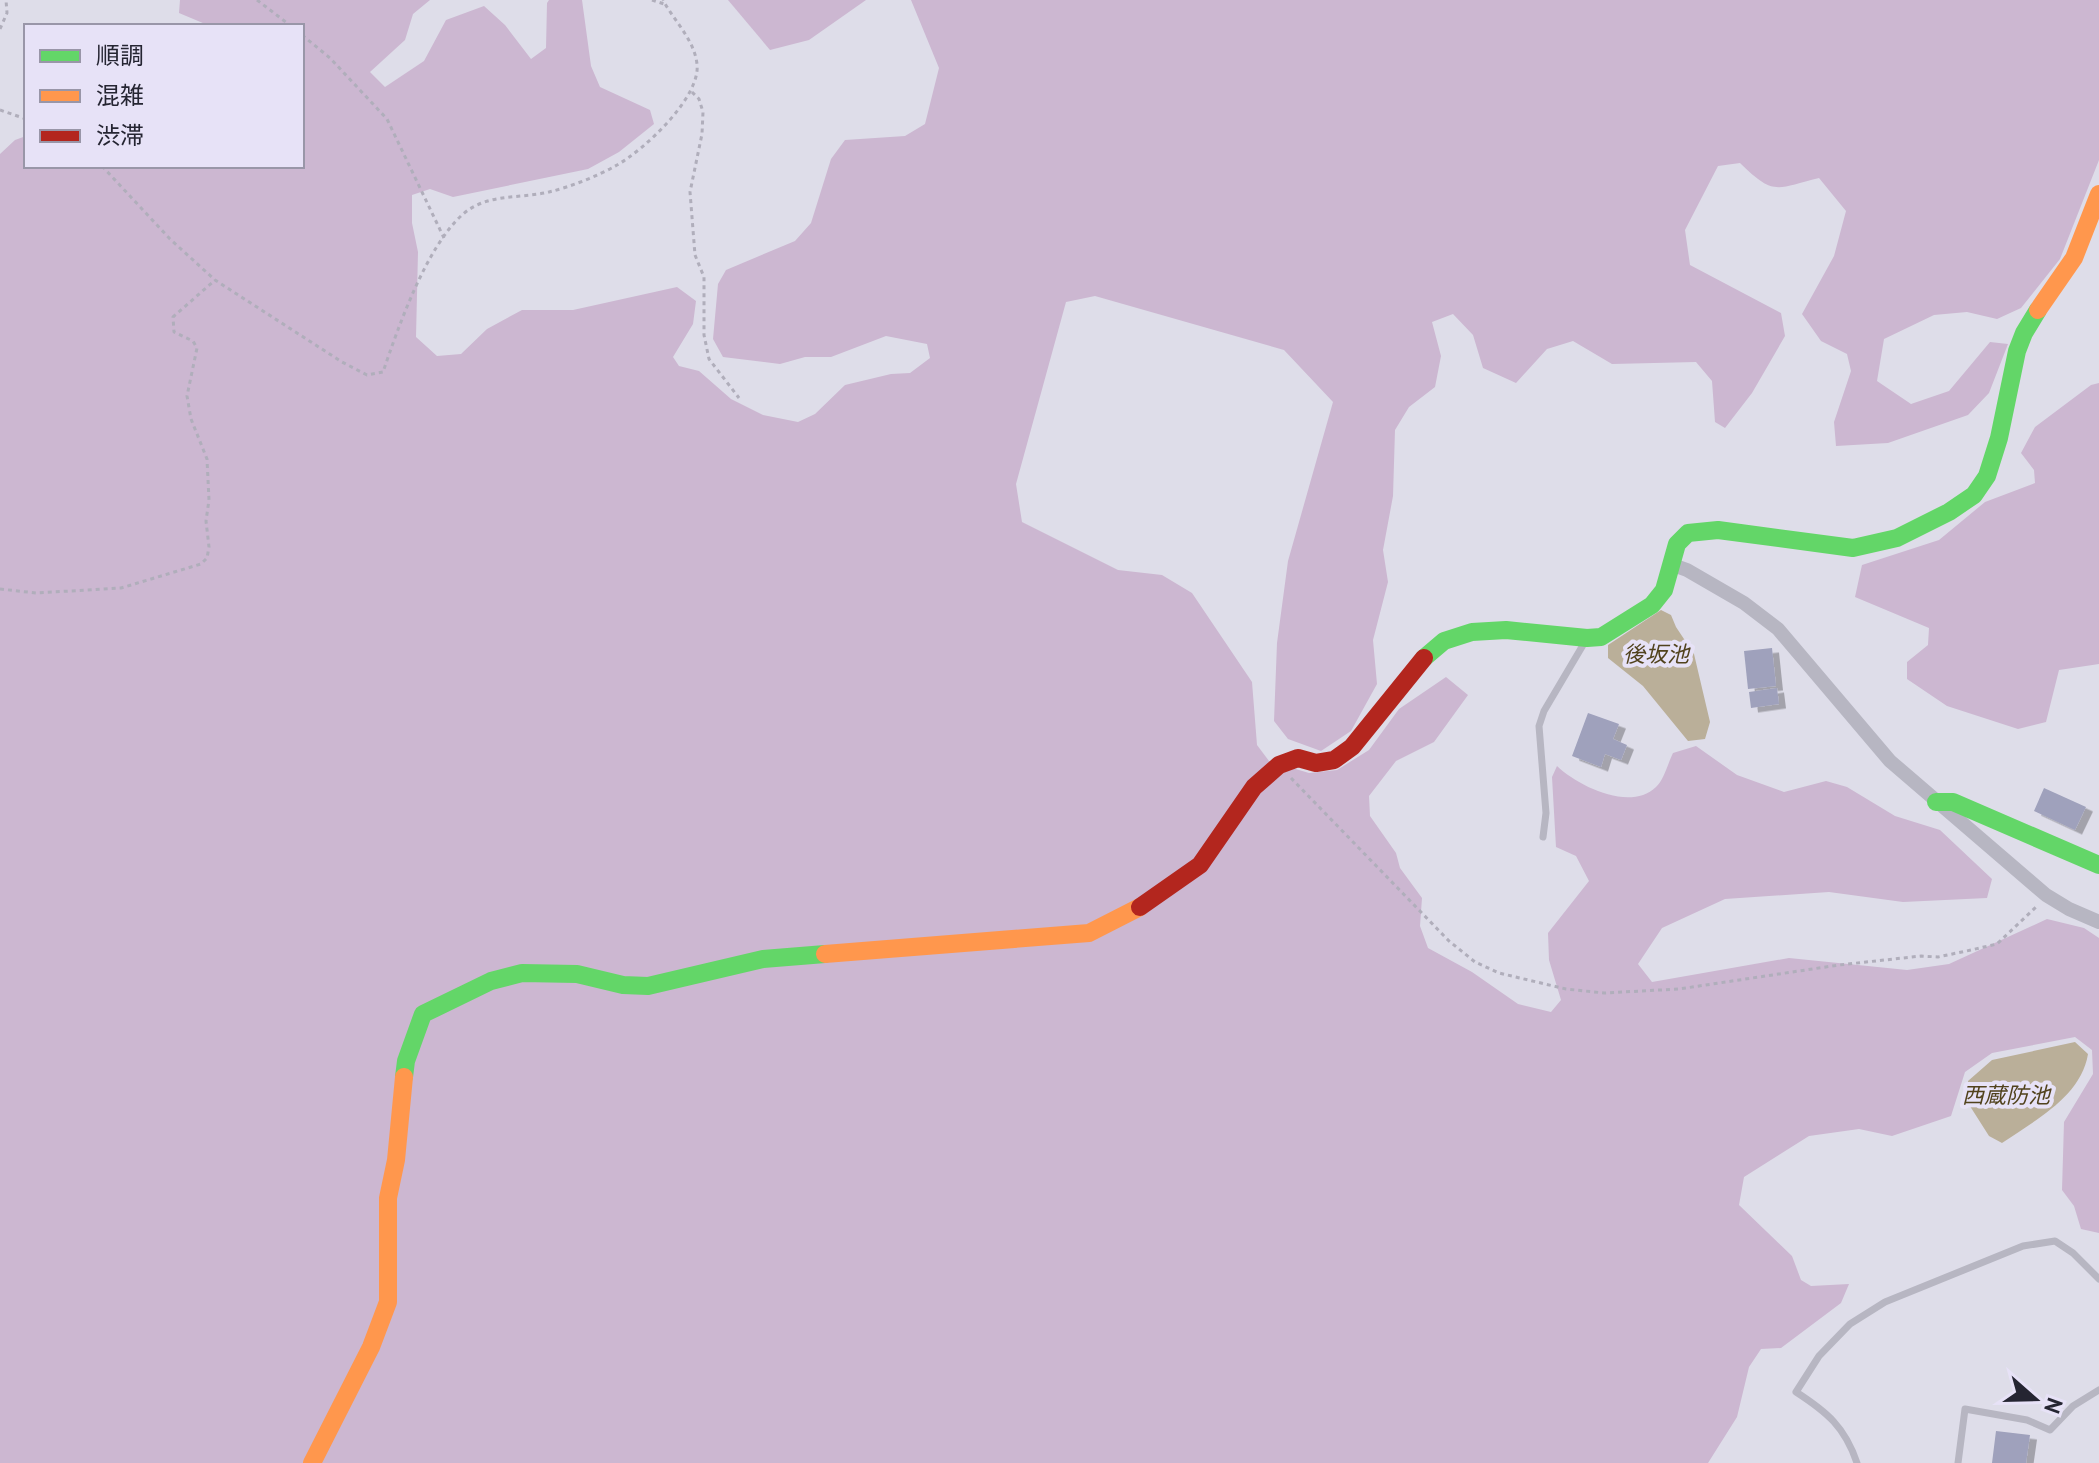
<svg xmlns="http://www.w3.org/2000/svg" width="2099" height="1463" viewBox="0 0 2099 1463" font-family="'PT Sans','Noto Sans JP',sans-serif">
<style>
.green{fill:#ccb7d1}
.water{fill:#baaf99}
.building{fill:#9fa1bc;filter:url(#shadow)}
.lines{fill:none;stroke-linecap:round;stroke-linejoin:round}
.path{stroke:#b0aebb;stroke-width:3;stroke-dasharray:4 4;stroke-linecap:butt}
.lane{stroke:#b7b6c2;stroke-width:7}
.street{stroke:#b7b6c2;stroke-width:14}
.fast{stroke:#63d668;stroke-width:18}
.slow{stroke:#ff974d;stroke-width:18}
.jam{stroke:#b3261e;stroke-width:18}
.labels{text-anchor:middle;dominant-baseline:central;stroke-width:8;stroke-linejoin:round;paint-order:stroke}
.water-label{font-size:22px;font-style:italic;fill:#51421d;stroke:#e7e2f7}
</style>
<defs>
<filter id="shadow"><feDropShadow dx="7" dy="4.5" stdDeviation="0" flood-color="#0004"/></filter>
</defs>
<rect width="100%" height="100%" fill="#dedde9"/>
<!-- green -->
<g class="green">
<path d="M180,0H430L413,14L405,40L370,72L385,87L424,61L446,20L484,6L505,25L531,59L546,48L547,3L549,0H582L591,66L600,87L650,110L654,124L619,152L588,169L453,197L430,189L412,195V223L418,252L416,337L437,356L461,354L487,329L522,310H573L677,287L696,301L693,324L673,357L679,366L699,371L731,399L763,415L798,422L815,414L845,385L891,374L910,373L930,358L927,344L886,336L831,357H805L780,364L723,357L713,339L718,284L726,270L795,241L811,223L831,159L845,140L905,136L925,124L939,68L911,0H2099V160L2060,259L2021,308L1997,319L1967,312L1934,315L1884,339L1877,381L1911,404L1949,391L1990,342L2008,344L1989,393L1968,415L1888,443L1836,446L1834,422L1851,371L1847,354L1821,341L1802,314L1834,256L1846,211L1819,178C1775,189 1774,196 1740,163L1718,166L1685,230L1690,265L1781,313L1785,336L1752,393L1725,428L1715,422L1712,381L1696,362L1612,364L1573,341L1547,349L1516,383L1483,368L1473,335L1453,314L1432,322L1441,356L1435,387L1409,407L1395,430L1393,496L1383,550L1388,582L1373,640L1377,684L1351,731L1321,751L1288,739L1274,721L1277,643L1288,561L1333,402L1284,350L1095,296L1066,302L1016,484L1022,522L1118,570L1162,575L1192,593L1252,682L1257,745L1269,761L1309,773L1337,770L1369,750L1399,709L1446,677L1468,695L1434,742L1396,761L1369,796L1370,816L1396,853L1400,868L1422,898L1420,926L1428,948L1472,972L1518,1004L1551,1012L1561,1000L1549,960L1548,933L1589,881L1576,856L1556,847L1552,777L1557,766C1578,786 1630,812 1656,787C1664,780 1668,763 1673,753L1696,746L1737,775L1784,792L1826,781L1847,787L1895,816L1940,830L1992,879L1987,898L1903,902L1829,892L1725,899L1662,928L1638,964L1652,982L1789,958L1907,970L1949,964L2047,919L2084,928L2099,938V1233L2081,1229L2074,1206L2062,1190L2064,1122L2093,1074L2092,1050L2075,1037L1992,1053L1965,1072L1951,1116L1892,1136L1859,1129L1809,1136L1744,1177L1739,1205L1792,1256L1801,1280L1811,1286L1849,1284L1841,1303L1781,1348L1761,1349L1749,1367L1737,1417L1708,1463H0V154L15,140L26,136V166H302V26H210L179,13Z"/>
<path d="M728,0H866L809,40L770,50Z"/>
<path d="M2099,383V664L2059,670L2046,722L2018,729L1947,706L1907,679V662L1928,645L1929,628L1855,597L1862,565L1939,540L1985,502L2035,483L2034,470L2021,453L2035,427L2091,385Z"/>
</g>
<!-- water -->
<g class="water">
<path d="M1661,610L1671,615L1676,627L1694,654L1710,722L1705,739L1688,741L1643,686L1608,658V645Z"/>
<path d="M2075,1042L2088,1054C2081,1097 2035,1120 2002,1143L1989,1136L1968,1103V1081L1992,1060Z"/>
</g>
<!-- building -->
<g class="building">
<path d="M1772,648L1776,686L1748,689L1744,651Z"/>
<path d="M1777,688L1779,704L1751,708L1749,692Z"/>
<path d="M1588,713L1619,724L1613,739L1627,745L1621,760L1605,754L1601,767L1572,756Z"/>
<path d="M2044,788L2086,807L2075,830L2034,811Z"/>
<path d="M1996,1431L2030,1435L2026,1463H1992Z"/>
</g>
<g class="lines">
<!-- path -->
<g class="path">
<path d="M257,0L291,26"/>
<path d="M652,0L664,4"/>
<path d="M0,29L7,13L6,0"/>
<path d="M302,35L330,58L387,119L444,238"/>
<path d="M692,92L699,99L703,112L702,134L690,192L695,255L704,277V335L709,359L739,398"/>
<path d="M0,110L26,119"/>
<path d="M102,166L170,239L215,280L342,362L367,375L383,372C399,325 426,248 462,215C486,193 519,199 549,192C570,187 598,176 617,165C644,150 701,97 697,64C694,39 674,21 663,0"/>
<path d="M0,589L36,593L121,588L201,564L207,558L209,547L206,521L209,500L207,459L191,419L187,396L197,348L193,341L174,332L173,317L215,280"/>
<path d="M1291,778L1449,941L1475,962L1499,973L1566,989L1604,993L1679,989L1839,965L1921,956L1938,957L1971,950L1997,944L2036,907"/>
</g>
<!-- lane -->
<g class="lane">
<path d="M1543,837L1546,813L1539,726L1544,711L1586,640"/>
<path d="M1857,1463C1845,1427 1827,1412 1796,1392L1819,1356L1850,1324L1885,1302L2023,1246L2055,1241L2073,1253L2099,1279"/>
<path d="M1958,1463L1965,1409L2027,1420L2050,1430L2073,1406L2099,1390"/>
</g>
<!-- street -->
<path class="street" d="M1673,565L1687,570L1744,603L1778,629L1890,761L2046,895L2069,909L2099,922"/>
<!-- fast -->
<g class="fast">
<path d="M1424,658L1444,641L1472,632L1506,630L1587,638L1601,637L1652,605L1664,590L1677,544L1688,533L1718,530L1853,548L1897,538L1949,512L1974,495L1987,476L1999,438L2017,351L2024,333L2038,310"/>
<path d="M1936,802H1953L2099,865"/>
<path d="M404,1077L406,1061L423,1014L491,981L522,973L577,974L623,985L648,986L763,959L825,954"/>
</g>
<!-- slow -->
<g class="slow">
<path d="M2038,310L2074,258L2099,194"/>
<path d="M825,954L1089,933L1140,907"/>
<path d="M312,1463L371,1347L388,1302V1198L396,1160L404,1077"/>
</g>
<!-- jam -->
<path class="jam" d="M1140,907L1200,865L1254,787L1279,765L1298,758L1316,763L1334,760L1352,747L1424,658"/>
</g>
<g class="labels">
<!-- water labels -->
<g class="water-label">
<text x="1656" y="654">後坂池</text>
<text x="2006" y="1095">西蔵防池</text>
</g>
</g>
<!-- legend -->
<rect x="24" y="24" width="280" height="144" fill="#e7e2f7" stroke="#9996a8" stroke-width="2"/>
<rect x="40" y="50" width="40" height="12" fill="#63d668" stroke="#9996a8" stroke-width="2"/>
<text x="96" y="64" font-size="24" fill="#252532">順調</text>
<rect x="40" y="90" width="40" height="12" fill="#ff974d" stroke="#9996a8" stroke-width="2"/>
<text x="96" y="104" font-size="24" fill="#252532">混雑</text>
<rect x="40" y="130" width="40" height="12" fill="#b3261e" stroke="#9996a8" stroke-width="2"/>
<text x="96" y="144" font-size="24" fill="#252532">渋滞</text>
<!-- north arrow -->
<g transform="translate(2035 1399) rotate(110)" stroke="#e7e2f7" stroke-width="6" paint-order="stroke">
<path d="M0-6L14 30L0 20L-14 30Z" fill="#252532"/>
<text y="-12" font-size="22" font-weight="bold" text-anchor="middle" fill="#252532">N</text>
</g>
</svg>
